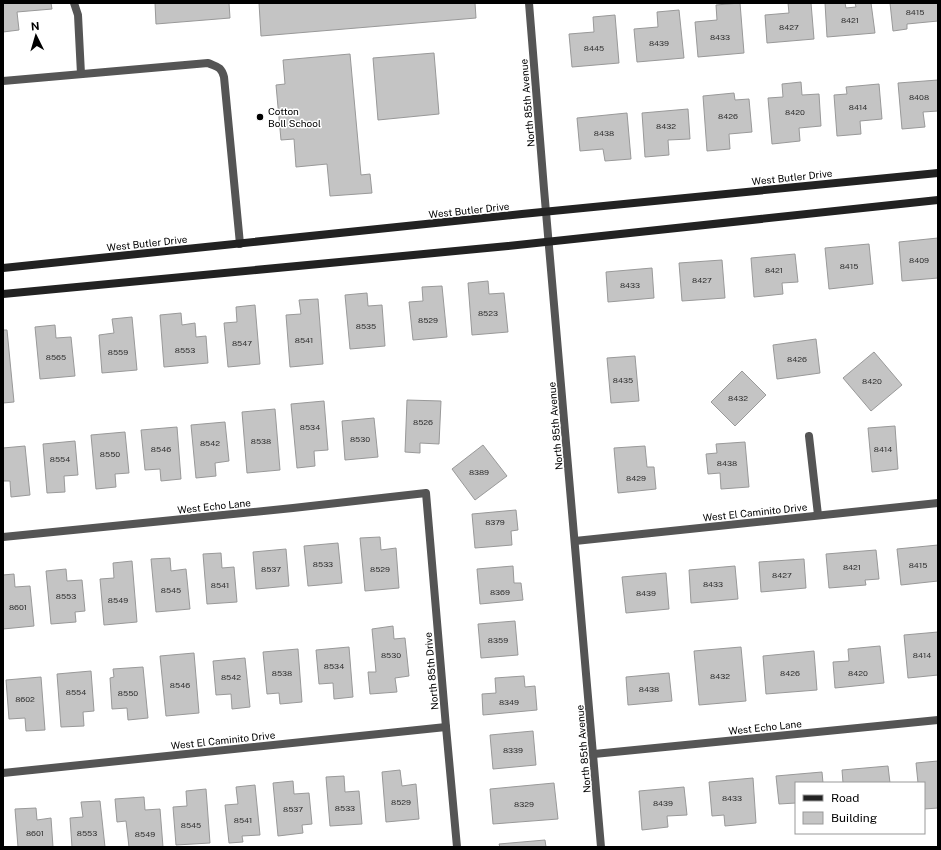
<svg xmlns="http://www.w3.org/2000/svg" width="941" height="850" viewBox="0 0 941 850" font-family="'Public Sans',sans-serif">
<style>
.building{fill:#c4c4c4;stroke:#999}
.lines{fill:none;stroke-linecap:round;stroke-linejoin:round}
.lane{stroke:#555;stroke-width:8}
.street{stroke:#555;stroke-width:8}
.secondary{stroke:#222;stroke-width:8}
.poi-dot{fill:#000;stroke:#fff;stroke-width:1.5}
.labels{text-anchor:middle;dominant-baseline:central;stroke-width:3;stroke-linejoin:round;paint-order:stroke}
.number-label{font-size:8px;fill:#313131}
.street-label{font-size:10px;fill:#000;stroke:#fff}
.poi-label{font-size:10px;fill:#000;stroke:#fff;text-anchor:start}
</style>
<rect width="100%" height="100%" fill="#fff"/>
<!-- building -->
<g class="building">
<path d="M3,3H51L52,9L17,12L19,30L3,32Z"/>
<path d="M155,3H229L230,18L156,24Z"/>
<path d="M259,3H475L476,18L261,36Z"/>
<path d="M740,3L744,53L698,57L695,22L717,20L716,5Z"/>
<path d="M788,3H811L814,39L767,43L765,15L789,13Z"/>
<path d="M825,3H845L846,8L856,7L855,3H871L875,33L827,37Z"/>
<path d="M890,3H938V21L907,24V29L893,31Z"/>
<path d="M679,10L684,58L637,62L634,29L658,27L657,12Z"/>
<path d="M615,15L619,63L572,67L569,34L594,32L593,17Z"/>
<path d="M434,53L439,114L378,120L373,58Z"/>
<path d="M350,54L361,175L370,174L372,193L330,196L327,164L296,167L294,139L281,140L276,85L285,84L283,60Z"/>
<path d="M938,80V111L923,112L925,127L902,129L898,83Z"/>
<path d="M801,82L802,95L819,94L821,126L799,128L800,141L772,144L768,98L783,97L782,84Z"/>
<path d="M879,84L882,119L860,121L861,134L837,136L834,95L847,94L846,87Z"/>
<path d="M734,93L735,100L749,99L752,132L729,134L730,149L707,151L703,96Z"/>
<path d="M688,109L690,139L668,140L669,155L645,157L642,113Z"/>
<path d="M627,113L631,159L605,161L603,149L580,151L577,118Z"/>
<path d="M938,238V278L902,281L899,242Z"/>
<path d="M869,244L873,284L829,289L825,248Z"/>
<path d="M795,254L798,282L782,283L783,294L754,297L751,258Z"/>
<path d="M722,260L725,298L682,301L679,263Z"/>
<path d="M652,268L654,298L608,302L606,272Z"/>
<path d="M488,281L489,294L504,293L508,332L472,335L468,283Z"/>
<path d="M442,286L447,337L413,340L409,302L423,301L422,287Z"/>
<path d="M367,293L368,306L382,305L385,346L350,349L345,295Z"/>
<path d="M318,299L323,364L290,367L286,315L301,314L299,300Z"/>
<path d="M255,305L260,364L228,367L224,323L237,322L236,307Z"/>
<path d="M181,313L182,325L195,323L196,337L206,336L208,363L164,367L160,315Z"/>
<path d="M132,317L137,370L102,373L99,335L114,333L112,319Z"/>
<path d="M55,325L56,338L71,337L75,376L40,379L35,327Z"/>
<path d="M3,330H7L14,402L3,403Z"/>
<path d="M816,339L820,373L777,379L773,345Z"/>
<path d="M874,352L902,385L871,411L843,378Z"/>
<path d="M635,356L639,401L611,403L607,358Z"/>
<path d="M742,371L766,395L735,426L711,402Z"/>
<path d="M407,400L441,401L439,444L420,443V453L405,452Z"/>
<path d="M324,401L328,450L314,451L315,466L297,468L291,404Z"/>
<path d="M275,409L280,470L247,473L242,412Z"/>
<path d="M374,418L378,457L345,460L342,421Z"/>
<path d="M225,422L229,461L215,463L216,476L196,478L191,425Z"/>
<path d="M895,426L898,469L872,472L868,428Z"/>
<path d="M177,427L181,479L161,481L160,469L145,470L141,430Z"/>
<path d="M125,432L129,473L115,474L116,487L96,489L91,435Z"/>
<path d="M75,441L78,475L64,476L65,492L47,493L43,444Z"/>
<path d="M745,442L749,487L721,489L720,473L708,474L706,454L717,453L716,444Z"/>
<path d="M483,445L507,476L475,500L452,469Z"/>
<path d="M25,446L30,495L11,497L10,481H3V448Z"/>
<path d="M645,446L647,467H654L656,489L618,493L614,448Z"/>
<path d="M516,510L518,530L511,531L512,545L475,548L472,514Z"/>
<path d="M380,537L381,550L396,548L399,588L365,591L360,538Z"/>
<path d="M338,543L342,583L308,586L304,546Z"/>
<path d="M938,545V581L901,585L897,549Z"/>
<path d="M286,549L289,586L256,589L253,552Z"/>
<path d="M876,550L879,579L865,580L866,585L829,588L826,554Z"/>
<path d="M221,553L222,568L234,567L237,602L207,604L203,554Z"/>
<path d="M170,558L171,571L186,569L190,609L156,612L151,559Z"/>
<path d="M804,559L806,588L761,592L759,562Z"/>
<path d="M132,561L137,622L104,625L100,579L114,578L113,563Z"/>
<path d="M513,566L514,583H521L523,600L480,604L477,569Z"/>
<path d="M735,566L738,599L691,603L689,570Z"/>
<path d="M66,569L67,581L82,580L85,611L75,612L76,622L51,624L46,571Z"/>
<path d="M666,573L669,609L626,613L622,577Z"/>
<path d="M14,574L15,587L30,586L34,626L3,629V575Z"/>
<path d="M515,621L518,655L481,658L478,624Z"/>
<path d="M393,626L394,639L405,638L409,676L395,678L397,692L370,694L368,672H376L372,629Z"/>
<path d="M938,632V675L908,678L904,635Z"/>
<path d="M880,646L884,683L835,688L833,662L849,661L848,649Z"/>
<path d="M349,647L353,697L334,699L333,683L319,684L316,650Z"/>
<path d="M741,647L746,701L699,705L694,651Z"/>
<path d="M298,649L302,702L280,704L279,693L267,694L263,652Z"/>
<path d="M814,651L817,690L766,694L763,656Z"/>
<path d="M194,653L199,713L166,716L160,656Z"/>
<path d="M245,658L250,707L232,709L231,694L216,695L213,661Z"/>
<path d="M143,667L148,718L128,720L127,708L112,709L110,678L114,677L113,669Z"/>
<path d="M91,671L94,711L83,712L84,726L61,727L57,674Z"/>
<path d="M669,673L672,701L628,705L626,677Z"/>
<path d="M524,676L525,687L535,686L537,710L483,715L482,694L496,693L495,678Z"/>
<path d="M41,677L45,730L26,731L25,718L9,719L6,680Z"/>
<path d="M533,731L536,765L493,769L490,735Z"/>
<path d="M938,761V808L924,809V783H918L916,763Z"/>
<path d="M888,766L890,783H843L842,770Z"/>
<path d="M400,770L402,786L416,784L419,819L386,822L382,772Z"/>
<path d="M822,772L823,783H796V803L779,804L776,776Z"/>
<path d="M344,776L345,792L359,791L362,824L330,826L326,777Z"/>
<path d="M753,778L756,823L725,826L724,815L712,816L709,782Z"/>
<path d="M293,781L294,794L309,793L312,824L302,825L303,833L278,836L273,783Z"/>
<path d="M554,783L558,819L493,824L490,789Z"/>
<path d="M255,785L260,835L242,836L243,842L229,843L225,805L238,804L236,787Z"/>
<path d="M684,787L687,815L667,816L668,827L642,830L639,791Z"/>
<path d="M206,789L210,843L176,845L173,807L187,806L186,791Z"/>
<path d="M144,797L145,810L160,809L163,847H129L126,821L117,822L115,799Z"/>
<path d="M100,801L105,847H72L70,818L83,817L81,802Z"/>
<path d="M36,808L37,820L51,818L53,847H18L15,809Z"/>
<path d="M545,840L546,847H500L499,844Z"/>
</g>
<g class="lines">
<!-- lane -->
<g class="lane">
<path d="M74,3L78,15L81,74"/>
<path d="M3,81L208,63C217,67 221,66 224,77L240,244"/>
</g>
<!-- street -->
<g class="street">
<path d="M529,3L544,189L601,847"/>
<path d="M809,436L818,515"/>
<path d="M3,537L293,508L426,493L446,727L457,847"/>
<path d="M575,541L938,503"/>
<path d="M594,754L938,720"/>
<path d="M3,773L446,727"/>
</g>
<!-- secondary -->
<g class="secondary">
<path d="M3,268L522,214L938,173"/>
<path d="M3,294L508,246L938,200"/>
</g>
</g>
<!-- markers -->
<circle class="poi-dot" cx="260" cy="117" r="4"/>
<g class="labels">
<!-- number labels -->
<g class="number-label">
<text x="915" y="12">8415</text>
<text x="850" y="20">8421</text>
<text x="789" y="27">8427</text>
<text x="720" y="37">8433</text>
<text x="659" y="43">8439</text>
<text x="594" y="48">8445</text>
<text x="919" y="97">8408</text>
<text x="858" y="107">8414</text>
<text x="795" y="112">8420</text>
<text x="728" y="116">8426</text>
<text x="666" y="126">8432</text>
<text x="604" y="133">8438</text>
<text x="919" y="260">8409</text>
<text x="849" y="266">8415</text>
<text x="774" y="270">8421</text>
<text x="702" y="280">8427</text>
<text x="630" y="285">8433</text>
<text x="488" y="313">8523</text>
<text x="428" y="320">8529</text>
<text x="366" y="326">8535</text>
<text x="304" y="340">8541</text>
<text x="242" y="343">8547</text>
<text x="185" y="350">8553</text>
<text x="118" y="352">8559</text>
<text x="56" y="357">8565</text>
<text x="797" y="359">8426</text>
<text x="623" y="380">8435</text>
<text x="872" y="381">8420</text>
<text x="738" y="398">8432</text>
<text x="423" y="422">8526</text>
<text x="310" y="427">8534</text>
<text x="360" y="439">8530</text>
<text x="261" y="441">8538</text>
<text x="210" y="443">8542</text>
<text x="161" y="449">8546</text>
<text x="883" y="449">8414</text>
<text x="110" y="454">8550</text>
<text x="60" y="459">8554</text>
<text x="727" y="463">8438</text>
<text x="479" y="472">8389</text>
<text x="636" y="478">8429</text>
<text x="495" y="522">8379</text>
<text x="323" y="564">8533</text>
<text x="918" y="565">8415</text>
<text x="852" y="567">8421</text>
<text x="271" y="569">8537</text>
<text x="380" y="569">8529</text>
<text x="782" y="575">8427</text>
<text x="713" y="584">8433</text>
<text x="220" y="585">8541</text>
<text x="171" y="590">8545</text>
<text x="500" y="592">8369</text>
<text x="646" y="593">8439</text>
<text x="66" y="596">8553</text>
<text x="118" y="600">8549</text>
<text x="18" y="607">8601</text>
<text x="498" y="640">8359</text>
<text x="391" y="655">8530</text>
<text x="922" y="655">8414</text>
<text x="334" y="666">8534</text>
<text x="282" y="673">8538</text>
<text x="790" y="673">8426</text>
<text x="858" y="673">8420</text>
<text x="720" y="676">8432</text>
<text x="231" y="677">8542</text>
<text x="180" y="685">8546</text>
<text x="649" y="689">8438</text>
<text x="76" y="692">8554</text>
<text x="128" y="693">8550</text>
<text x="25" y="699">8602</text>
<text x="509" y="702">8349</text>
<text x="513" y="750">8339</text>
<text x="732" y="798">8433</text>
<text x="401" y="802">8529</text>
<text x="663" y="803">8439</text>
<text x="524" y="804">8329</text>
<text x="345" y="808">8533</text>
<text x="293" y="809">8537</text>
<text x="243" y="820">8541</text>
<text x="191" y="825">8545</text>
<text x="35" y="833">8601</text>
<text x="87" y="833">8553</text>
<text x="145" y="834">8549</text>
</g>
<!-- street labels -->
<g class="street-label">
<text transform="translate(527 103) rotate(-95)">North 85th Avenue</text>
<text transform="translate(792 177) rotate(-6)">West Butler Drive</text>
<text transform="translate(469 210) rotate(-6)">West Butler Drive</text>
<text transform="translate(147 243) rotate(-6)">West Butler Drive</text>
<text transform="translate(555 426) rotate(-95)">North 85th Avenue</text>
<text transform="translate(214 506) rotate(-6)">West Echo Lane</text>
<text transform="translate(755 512) rotate(-6)">West El Caminito Drive</text>
<text transform="translate(431 671) rotate(-95)">North 85th Drive</text>
<text transform="translate(765 727) rotate(-6)">West Echo Lane</text>
<text transform="translate(223 740) rotate(-6)">West El Caminito Drive</text>
<text transform="translate(583 749) rotate(-95)">North 85th Avenue</text>
</g>
<!-- poi labels -->
<g class="poi-label">
<text x="268" y="111">Cotton<tspan x="268" dy="12">Boll School</tspan></text>
</g>
</g>
<!-- border -->
<rect width="941" height="850" fill="none" stroke="#000000" stroke-width="8"/>
<!-- legend -->
<rect x="795" y="782" width="130" height="52" fill="#ffffff" stroke="#999999"/>
<rect x="803" y="795" width="20" height="6" fill="#222222" stroke="#999999"/>
<text x="831" y="802" font-size="12" fill="#000000">Road</text>
<rect x="803" y="812" width="20" height="12" fill="#c4c4c4" stroke="#999999"/>
<text x="831" y="822" font-size="12" fill="#000000">Building</text>
<!-- north arrow -->
<g transform="translate(36 36) rotate(355)" stroke="#ffffff" stroke-width="3" paint-order="stroke">
<path d="M0-3L7 15L0 10L-7 15Z" fill="#000000"/>
<text y="-6" font-size="11" font-weight="bold" text-anchor="middle" fill="#000000">N</text>
</g>
</svg>
